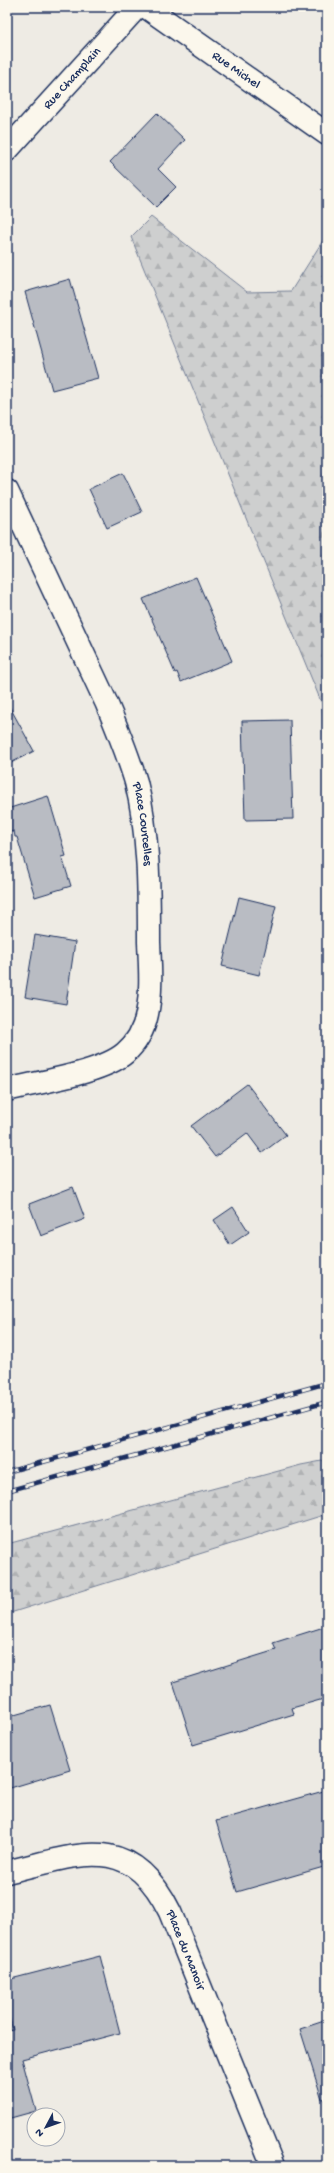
<svg xmlns="http://www.w3.org/2000/svg" width="334" height="2173" viewBox="0 0 334 2173" font-family="'Gochi Hand',sans-serif">
<style>
.forest{fill:url(#forest-firs);stroke:#747f96}
.building{fill:#b9bcc3;stroke:#1b2f5e}
.lines{fill:none;stroke-linecap:round;stroke-linejoin:round}
.minor-casing{stroke:#1b2f5e;stroke-width:25}
.minor{stroke:#fbf7ec;stroke-width:22}
.rail-casing{stroke:#1b2f5e;stroke-width:4.5}
.rail{stroke:#fbf7ec;stroke-width:3;stroke-dasharray:9;stroke-linecap:butt}
.labels{text-anchor:middle;dominant-baseline:central;stroke-width:3;stroke-linejoin:round;paint-order:stroke}
.street-label{font-size:13px;fill:#1b2f5e;stroke:#fbf7ec}
</style>
<defs>
<pattern id="forest-firs" width="22" height="20" patternUnits="userSpaceOnUse"><rect width="22" height="20" fill="#cecfcf"/><path d="M5 1l3.5 6h-7zM16 11l3.5 6h-7z" fill="#b0b2b4"/></pattern>
</defs>
<rect width="100%" height="100%" fill="#eeebe4"/>
<filter id="ink" filterUnits="userSpaceOnUse"><feTurbulence type="fractalNoise" baseFrequency=".025" numOctaves="2"/><feDisplacementMap in="SourceGraphic" scale="8" xChannelSelector="R" yChannelSelector="G"/><feConvolveMatrix kernelMatrix="1 2 1 2 8 2 1 2 1" color-interpolation-filters="sRGB"/></filter>
<g filter="url(#ink)">
<!-- forest -->
<g class="forest">
<path d="M151,217L247,292L291,291L327,234V809L322,704L131,237Z"/>
<path d="M327,1460V1514L7,1614V1544L301,1465Z"/>
</g>
<!-- building -->
<g class="building">
<path d="M157,113L185,140L158,169L176,187L156,207L110,162Z"/>
<path d="M70,279L98,378L52,390L25,292Z"/>
<path d="M123,473L142,512L107,528L89,489Z"/>
<path d="M196,577L232,661L181,682L177,672L175,673L143,599Z"/>
<path d="M7,702L34,751L7,765Z"/>
<path d="M290,720L293,819L245,820L242,721Z"/>
<path d="M48,796L66,856L62,857L71,886L35,897L17,837H15L14,831L7,833V809Z"/>
<path d="M239,897L276,906L259,975L222,966Z"/>
<path d="M35,935L75,942L66,1004L25,997Z"/>
<path d="M247,1084L286,1135L262,1153L247,1133L215,1157L191,1126Z"/>
<path d="M73,1187L85,1219L41,1236L29,1204Z"/>
<path d="M233,1207L249,1232L230,1245L214,1220Z"/>
<path d="M327,1626V1698L292,1708L294,1714L193,1745L173,1682L276,1650L273,1643Z"/>
<path d="M50,1705L70,1770L7,1789V1717Z"/>
<path d="M327,1790V1866L237,1892L216,1821Z"/>
<path d="M100,1956L120,2033L22,2059L36,2111L7,2119V2031L13,2030L7,2009V1980Z"/>
<path d="M327,2020V2098L322,2099L300,2029Z"/>
</g>
<g class="lines">
<!-- minor casing -->
<g class="minor-casing">
<g id="minor">
<path id="s1" d="M146,7L327,134"/>
<path id="s2" d="M7,150L137,7"/>
<path id="s3" d="M7,491L106,702C117,728 128,755 136,782C149,834 149,888 149,942C150,966 152,991 147,1014C144,1029 136,1044 125,1053C102,1073 38,1082 7,1090"/>
<path id="s4" d="M7,1872C78,1855 130,1830 170,1912L273,2166"/>
</g>
</g>
<!-- minor -->
<use href="#minor" class="minor"/>
<!-- rail casing -->
<g class="rail-casing">
<g id="rail">
<path d="M7,1472L327,1383"/>
<path d="M7,1491L327,1402"/>
</g>
</g>
<!-- rail -->
<use href="#rail" class="rail"/>
</g>
</g>
<g class="labels">
<!-- street labels -->
<g class="street-label">
<text stroke="none"><textPath href="#s1" startOffset="110">Rue Michel</textPath></text>
<text stroke="none"><textPath href="#s2" startOffset="97">Rue Champlain</textPath></text>
<text stroke="none"><textPath href="#s3" startOffset="361">Place Courcelles</textPath></text>
<text stroke="none"><textPath href="#s4" startOffset="231">Place du Manoir</textPath></text>
</g>
</g>
<!-- margin -->
<rect width="334" height="2173" fill="none" stroke="#fbf7ec" stroke-width="24"/>
<rect x="12" y="12" width="310" height="2149" fill="none" stroke="#1b2f5e" stroke-width="1.5" filter="url(#ink)"/>
<!-- north arrow -->
<g transform="translate(46 2127) rotate(229)"><circle r="19" fill="#fbf7ec" stroke="#a1a7b3"/>
<path d="M0-3L7 15L0 10L-7 15Z" fill="#1b2f5e"/>
<text y="-6" font-size="11" font-weight="bold" text-anchor="middle" fill="#1b2f5e">N</text>
</g>
</svg>
